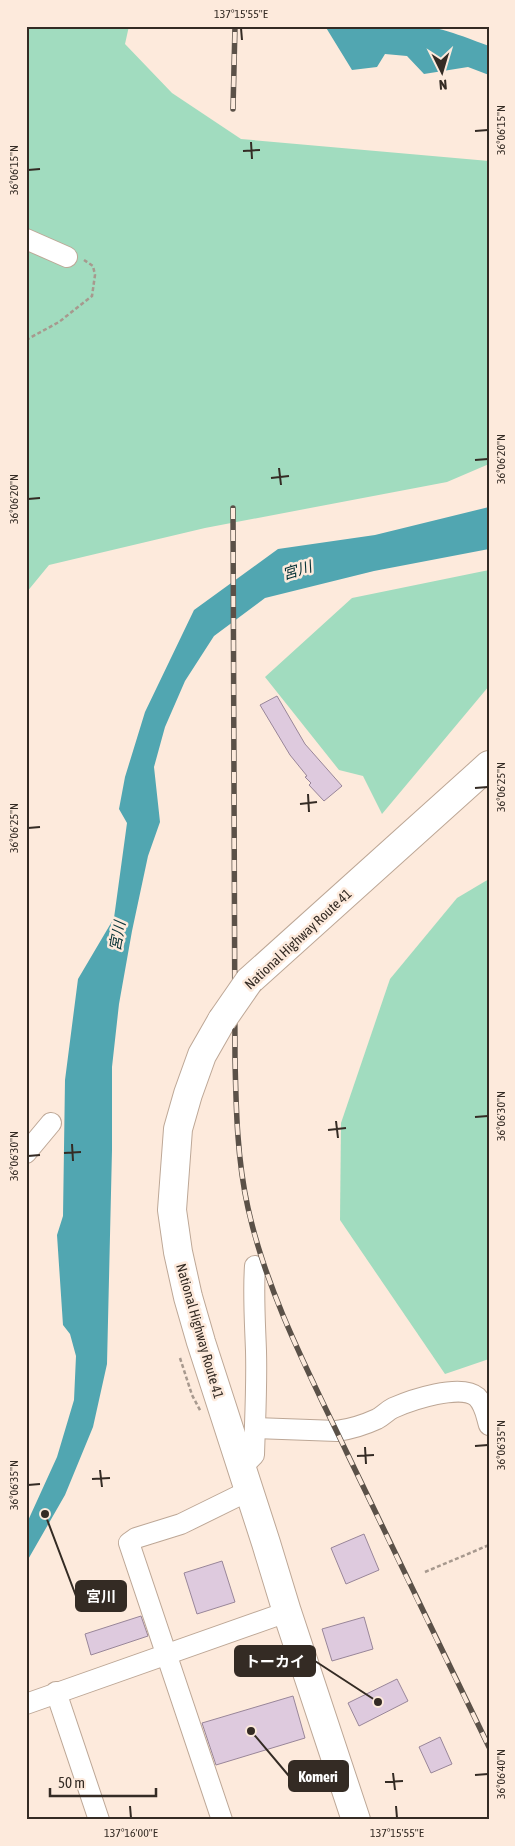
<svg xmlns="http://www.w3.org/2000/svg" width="515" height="1846" viewBox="0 0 515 1846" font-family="'Asap Condensed','Noto Sans JP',sans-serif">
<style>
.green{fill:#a1dcbf}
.water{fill:#51a6b1}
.building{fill:#decade;stroke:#998699}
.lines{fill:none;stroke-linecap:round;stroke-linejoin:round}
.minor-casing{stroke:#bda796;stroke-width:22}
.highway-casing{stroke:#bda796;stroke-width:30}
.path{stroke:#a7998e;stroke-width:2.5;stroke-dasharray:4 2.5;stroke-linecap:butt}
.minor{stroke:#fff;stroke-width:20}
.highway{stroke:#fff;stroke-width:28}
.rail-casing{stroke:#5b5148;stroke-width:5.5}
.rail{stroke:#fdeadc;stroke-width:4;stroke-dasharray:11;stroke-linecap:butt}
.highway-bridge-casing{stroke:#bda796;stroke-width:30;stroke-linecap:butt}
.highway-bridge{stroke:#fff;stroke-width:28}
.ticks{fill:none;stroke:#342b24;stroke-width:2}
.labels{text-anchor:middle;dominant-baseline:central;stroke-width:5;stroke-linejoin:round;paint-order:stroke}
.street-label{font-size:14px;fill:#342b24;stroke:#fdeadc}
.water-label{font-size:15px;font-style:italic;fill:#053135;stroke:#fdeadc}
.leader{fill:none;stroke:#342b24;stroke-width:2}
.callout-dot{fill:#342b24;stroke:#fdeadc;stroke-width:2}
.callout{fill:#342b24;stroke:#342b24;stroke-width:2}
.callout-label{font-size:15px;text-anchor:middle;font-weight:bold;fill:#fff}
.neatline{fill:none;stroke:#342b24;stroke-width:2}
.ticks-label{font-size:12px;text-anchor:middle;fill:#342b24}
</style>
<rect width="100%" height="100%" fill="#fdeadc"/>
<!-- green -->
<g class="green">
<path d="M26,26H129L125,44L172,93L241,139L489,161V464L447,482L205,528L49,565L26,593Z"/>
<path d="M489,570V686L382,814L363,776L339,770L265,677L352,598Z"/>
<path d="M489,879V1359L445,1374L340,1220L341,1123L390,979L457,898Z"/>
</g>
<!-- water -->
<g class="water">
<path d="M325,26H392L395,29C421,17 463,37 489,46V75L468,67L424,74L407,56L385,54L377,67L352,70Z"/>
<path d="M489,507V549L374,571L265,598L214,636L185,681L165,727L154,767L160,822L148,856L132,931L119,1004L112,1067V1150L107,1364L93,1427L65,1495L26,1563V1525L57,1457L74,1400L76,1356L70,1334L63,1325L57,1235L63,1216L65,1080L78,979L114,918L127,823L119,809L125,777L145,712L194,610L278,549L375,535Z"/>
</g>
<!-- building -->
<g class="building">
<path d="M277,696L305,744L342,786L324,801L309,785L311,783L305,777L307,776L290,755L260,705Z"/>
<path d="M364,1534L379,1570L346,1584L331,1548Z"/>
<path d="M222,1561L235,1602L197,1614L184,1573Z"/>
<path d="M141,1616L148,1636L91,1655L85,1634Z"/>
<path d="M364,1617L373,1649L332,1661L322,1629Z"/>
<path d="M397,1679L408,1701L359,1726L348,1703Z"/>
<path d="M293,1696L305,1738L216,1765L202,1723Z"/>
<path d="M440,1737L452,1764L431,1773L419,1747Z"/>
</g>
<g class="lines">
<!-- minor casing -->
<g class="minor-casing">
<g id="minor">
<path d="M26,239L67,257"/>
<path d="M26,1153L51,1123"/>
<path d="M255,1428L337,1431C351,1429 364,1425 377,1419C383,1416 387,1411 393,1408C411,1400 461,1383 477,1397C485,1405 486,1415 489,1425"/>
<path d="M242,1467L254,1455C255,1420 257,1385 256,1351C255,1322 253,1294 255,1266"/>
<path d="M56,1692L99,1820"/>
<path d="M26,1704L287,1612"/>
<path d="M222,1820L129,1543L136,1538L181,1524L238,1496"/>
</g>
</g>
<!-- highway casing -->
<g class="highway-casing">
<g id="highway">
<path d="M249,981L489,765"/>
<path d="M222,1020L202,1055L188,1094L178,1129L172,1210L178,1252L188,1297L201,1342L266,1543L287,1612L356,1820"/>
</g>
</g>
<!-- path -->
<g class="path">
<path d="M26,340L59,322L92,296L95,275L93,266L84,260"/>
<path d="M180,1358L192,1395L201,1412"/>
<path d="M425,1572L489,1545"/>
</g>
<!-- minor -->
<use href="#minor" class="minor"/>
<!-- highway -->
<use href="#highway" class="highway"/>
<!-- rail casing -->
<g class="rail-casing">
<g id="rail">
<path d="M233,109L235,26"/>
<path d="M233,508L235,1058C236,1108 237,1159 248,1208C267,1294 310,1375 347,1453C394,1551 441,1649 489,1747"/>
</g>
</g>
<!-- rail -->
<use href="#rail" class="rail"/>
<!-- highway-bridge casing -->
<g class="highway-bridge-casing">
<path id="highway-bridge" d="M222,1020L249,981"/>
</g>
<!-- highway-bridge -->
<use href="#highway-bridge" class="highway-bridge"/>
</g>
<!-- ticks -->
<path class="ticks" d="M241,28L242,40M475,131L488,130M251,142L252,159M243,151L260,150M28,170L40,169M475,460L488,459M279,468L281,485M271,478L289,476M28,499L40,498M475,788L488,787M308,794L309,812M300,804L317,802M28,828L40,827M475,1117L488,1116M336,1121L338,1138M328,1130L346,1128M72,1144L73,1161M64,1153L81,1152M28,1156L40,1155M475,1446L488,1445M365,1447L366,1464M357,1456L374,1455M100,1470L102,1487M92,1479L110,1478M28,1485L40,1484M393,1773L395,1790M475,1775L488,1774M385,1782L403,1781M130,1806L131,1818M396,1806L397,1818"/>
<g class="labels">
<!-- street labels -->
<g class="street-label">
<text transform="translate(298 939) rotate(-43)">National Highway Route 41</text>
<text transform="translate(200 1331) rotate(74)">National Highway Route 41</text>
</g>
<!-- water labels -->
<g class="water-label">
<text transform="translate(297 570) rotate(-17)">宮川</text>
<text transform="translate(117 936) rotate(-80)">宮川</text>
</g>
</g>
<!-- callouts -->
<path class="leader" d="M45 1514L76 1596M378 1702L315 1661M251 1731L289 1776"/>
<g class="callout-dot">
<circle cx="45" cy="1514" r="5"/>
<circle cx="378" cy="1702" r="5"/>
<circle cx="251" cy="1731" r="5"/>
</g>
<g class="callout">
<rect x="76" y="1581" width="50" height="30" rx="5"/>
<rect x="235" y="1646" width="80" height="30" rx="5"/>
<rect x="289" y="1761" width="59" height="30" rx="5"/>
</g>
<g class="callout-label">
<text x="101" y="1602">宮川</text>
<text x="275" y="1667">トーカイ</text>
<text x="318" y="1782">Komeri</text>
</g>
<!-- border -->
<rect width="515" height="1846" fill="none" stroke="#fdeadc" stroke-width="55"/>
<!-- north arrow -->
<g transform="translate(442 72) rotate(175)" stroke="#fdeadc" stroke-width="4" paint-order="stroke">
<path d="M0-4L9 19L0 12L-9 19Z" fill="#342b24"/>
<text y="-8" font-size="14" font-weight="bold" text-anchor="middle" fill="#342b24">N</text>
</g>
<!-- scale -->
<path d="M50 1788v8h106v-8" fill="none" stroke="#342b24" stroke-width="2.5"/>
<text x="58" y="1788" font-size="15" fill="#342b24" stroke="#fdeadc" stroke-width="4" paint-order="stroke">50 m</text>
<rect x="28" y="28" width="460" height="1790" class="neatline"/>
<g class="ticks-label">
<text x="241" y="18">137°15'55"E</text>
<text transform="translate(501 130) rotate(-90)" y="4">36°06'15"N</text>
<text transform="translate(14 170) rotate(-90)" y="4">36°06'15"N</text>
<text transform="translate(501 459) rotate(-90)" y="4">36°06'20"N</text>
<text transform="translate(14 499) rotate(-90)" y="4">36°06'20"N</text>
<text transform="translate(501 787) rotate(-90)" y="4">36°06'25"N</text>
<text transform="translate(14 828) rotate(-90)" y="4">36°06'25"N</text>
<text transform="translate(501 1116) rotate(-90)" y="4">36°06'30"N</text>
<text transform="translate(14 1156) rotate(-90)" y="4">36°06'30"N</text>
<text transform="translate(501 1445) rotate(-90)" y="4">36°06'35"N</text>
<text transform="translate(14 1485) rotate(-90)" y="4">36°06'35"N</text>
<text transform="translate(501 1774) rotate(-90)" y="4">36°06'40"N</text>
<text x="131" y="1837">137°16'00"E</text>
<text x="397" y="1837">137°15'55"E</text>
</g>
</svg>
